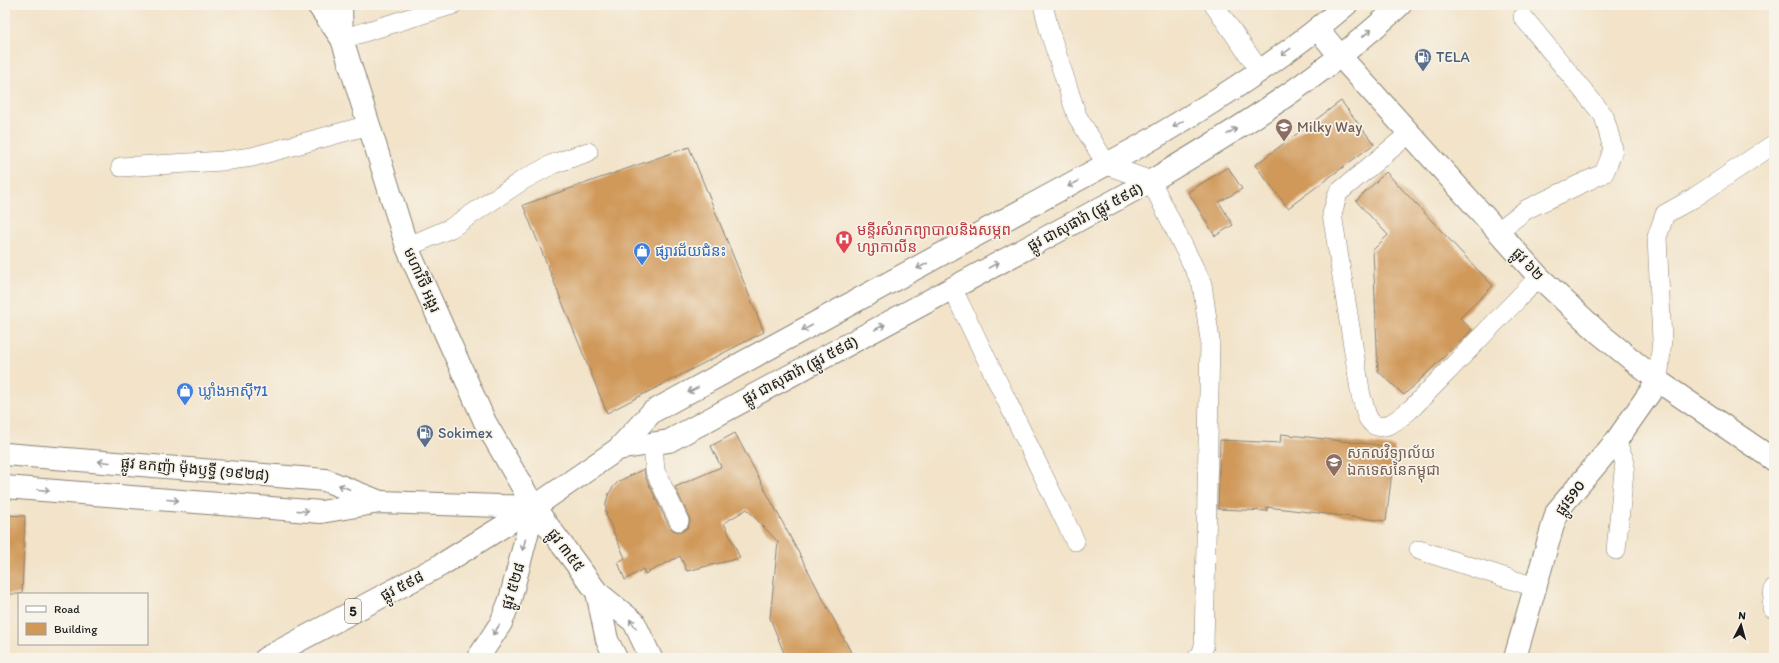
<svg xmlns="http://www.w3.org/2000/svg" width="1779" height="663" viewBox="0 0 1779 663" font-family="Itim,'Noto Sans Khmer',sans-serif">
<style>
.building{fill:#d0995a}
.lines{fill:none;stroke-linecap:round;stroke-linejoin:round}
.street-casing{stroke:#878072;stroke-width:20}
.secondary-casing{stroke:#878072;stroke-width:24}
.primary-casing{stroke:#878072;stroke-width:24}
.street{stroke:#fff;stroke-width:19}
.secondary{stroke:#fff;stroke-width:22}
.primary{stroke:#fff;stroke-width:22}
.oneway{stroke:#999}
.labels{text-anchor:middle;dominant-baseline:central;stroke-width:3.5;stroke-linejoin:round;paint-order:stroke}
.shield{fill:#f7f3e8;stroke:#5e5c59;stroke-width:1}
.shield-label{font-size:14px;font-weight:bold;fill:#1c1c1c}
.service-label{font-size:15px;fill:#4e5e75;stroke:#f7f3e8;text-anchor:start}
.education-label{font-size:15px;fill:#785e54;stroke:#f7f3e8;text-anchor:start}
.street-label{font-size:15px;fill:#1c1c1c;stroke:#f7f3e8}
.health-label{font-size:15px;fill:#be3a42;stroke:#f7f3e8;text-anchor:start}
.shop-label{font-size:15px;fill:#366cbe;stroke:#f7f3e8;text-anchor:start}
</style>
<rect width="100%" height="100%" fill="#f7f3e8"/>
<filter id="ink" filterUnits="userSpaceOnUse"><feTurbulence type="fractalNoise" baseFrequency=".025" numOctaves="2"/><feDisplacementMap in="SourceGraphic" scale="8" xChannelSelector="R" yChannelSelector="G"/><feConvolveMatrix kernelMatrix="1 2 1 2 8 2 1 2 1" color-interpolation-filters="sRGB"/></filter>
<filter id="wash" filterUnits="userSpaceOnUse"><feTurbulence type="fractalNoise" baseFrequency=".012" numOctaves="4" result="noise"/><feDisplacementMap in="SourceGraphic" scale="16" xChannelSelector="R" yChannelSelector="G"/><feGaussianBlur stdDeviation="0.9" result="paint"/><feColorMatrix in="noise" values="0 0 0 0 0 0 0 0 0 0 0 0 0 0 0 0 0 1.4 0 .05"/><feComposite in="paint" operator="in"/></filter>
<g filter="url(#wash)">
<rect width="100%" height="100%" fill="#f2e3c9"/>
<g id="blocks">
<!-- building -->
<g class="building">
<path d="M1341,101L1374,144L1288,208L1255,165Z"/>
<path d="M689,147L764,332L607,413L523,205Z"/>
<path d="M1228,167L1242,189L1219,202L1233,225L1215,236L1188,192Z"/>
<path d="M1386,172L1493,286L1460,318L1472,330L1404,395L1378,371L1373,250L1388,235L1356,201Z"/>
<path d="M735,433L803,561L854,658H786L770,618L778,542L747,509L724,523L740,558L687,571L680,556L645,574L643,569L625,580L618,562L625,558L606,515V503L609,493L614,486L619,481L644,469L645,476L669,526L673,530L679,532L683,531L688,527L690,521L689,517L675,487L721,467L711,446Z"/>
<path d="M1281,434L1395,447L1386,521L1267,507V511L1218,509L1220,440L1280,443Z"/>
<path d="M5,515L25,516L22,594H5Z"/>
</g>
</g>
</g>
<g filter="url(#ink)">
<use href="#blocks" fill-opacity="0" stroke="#878072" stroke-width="1"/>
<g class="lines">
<!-- street casing -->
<g class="street-casing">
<g id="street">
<path d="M1043,5L1050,33L1077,116L1107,165L1151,181L1202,284L1210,340L1204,646L1201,655L1197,658"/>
<path d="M1214,5L1260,71"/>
<path d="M342,39L452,5"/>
<path d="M1410,133L1338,193L1332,214L1361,396C1364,403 1365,412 1368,418C1380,439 1402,416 1413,407L1539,277"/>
<path d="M121,167L223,161L252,157L369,125"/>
<path d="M1498,231L1527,209L1604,173L1609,161L1613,149L1604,116L1523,17"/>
<path d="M407,247L451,228L523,180L553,164L588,152"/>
<path d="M952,288L1075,541"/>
<path d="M1658,381L1662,340L1657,237L1665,214L1692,199L1774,144"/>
<path d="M1616,441L1625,462L1616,550"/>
<path d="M653,444L655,471L679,521"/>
<path d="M1419,550L1535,587"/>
<path d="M1772,608L1774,588"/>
</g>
</g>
<!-- secondary casing -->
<g class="secondary-casing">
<g id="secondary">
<path d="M318,5L342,39"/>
<path d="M341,5L342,39L407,247L485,422L534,507"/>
<path d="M1318,29L1340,56L1539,277L1599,333L1658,381L1774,460"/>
<path d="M618,449L669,441L1151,181C1238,130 1326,74 1400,5"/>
<path d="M5,454L325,480L380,502"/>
<path d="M5,487L321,512L380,502L534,507"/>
<path d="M534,507L618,449L652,412L1140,146C1212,104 1283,59 1346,5"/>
<path d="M478,658L501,623L510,600L534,507"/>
<path d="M1515,658L1557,511L1616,441L1658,381"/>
</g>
</g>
<!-- primary casing -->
<g class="primary-casing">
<g id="primary">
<path d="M597,592L607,640L616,658"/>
<path d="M266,658L441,565L534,507L597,592L634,622L651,658"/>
</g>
</g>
<!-- street -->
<use href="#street" class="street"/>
<!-- secondary -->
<use href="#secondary" class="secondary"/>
<!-- primary -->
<use href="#primary" class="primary"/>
</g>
<!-- one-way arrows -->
<defs><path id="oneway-shaft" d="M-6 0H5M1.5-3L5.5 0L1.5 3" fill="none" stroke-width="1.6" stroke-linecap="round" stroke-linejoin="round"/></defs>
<g class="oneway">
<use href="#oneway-shaft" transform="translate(1367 33) rotate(-40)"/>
<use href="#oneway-shaft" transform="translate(1286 52) rotate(144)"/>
<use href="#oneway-shaft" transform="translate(1178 124) rotate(149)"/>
<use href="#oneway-shaft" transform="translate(1232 131) rotate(-34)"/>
<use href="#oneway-shaft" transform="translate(1073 184) rotate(152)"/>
<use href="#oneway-shaft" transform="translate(994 265) rotate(-28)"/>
<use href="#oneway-shaft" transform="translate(922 266) rotate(152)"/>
<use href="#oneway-shaft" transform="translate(880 327) rotate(-28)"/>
<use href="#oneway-shaft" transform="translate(807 328) rotate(152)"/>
<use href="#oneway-shaft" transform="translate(693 390) rotate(152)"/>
<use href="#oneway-shaft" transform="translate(104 462) rotate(-175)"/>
<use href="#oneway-shaft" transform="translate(344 487) rotate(-158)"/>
<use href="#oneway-shaft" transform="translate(44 490) rotate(5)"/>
<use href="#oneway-shaft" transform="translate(173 500) rotate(5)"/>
<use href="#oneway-shaft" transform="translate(303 511) rotate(5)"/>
<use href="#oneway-shaft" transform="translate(524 545) rotate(104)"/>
<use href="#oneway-shaft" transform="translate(633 624) rotate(-126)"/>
<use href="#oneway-shaft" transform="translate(496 630) rotate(123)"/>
</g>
</g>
<!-- icons -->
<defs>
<g id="fuel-pin" transform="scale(0.9)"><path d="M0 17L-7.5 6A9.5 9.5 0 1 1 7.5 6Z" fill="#5c6f8a" stroke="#f7f3e8"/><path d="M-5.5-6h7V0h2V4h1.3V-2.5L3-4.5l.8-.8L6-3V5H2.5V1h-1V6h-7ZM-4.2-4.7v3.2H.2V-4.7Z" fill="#fff"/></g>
<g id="school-pin" transform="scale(0.9)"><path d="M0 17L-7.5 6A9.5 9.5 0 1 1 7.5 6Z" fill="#8d6e63" stroke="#f7f3e8"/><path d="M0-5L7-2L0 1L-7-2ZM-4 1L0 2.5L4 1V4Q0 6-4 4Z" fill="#fff"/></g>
<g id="hospital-pin" transform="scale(0.9)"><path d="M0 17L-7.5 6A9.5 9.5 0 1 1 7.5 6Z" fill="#e0444e" stroke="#f7f3e8"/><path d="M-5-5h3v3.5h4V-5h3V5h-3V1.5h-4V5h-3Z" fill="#fff"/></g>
<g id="shop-pin" transform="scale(0.9)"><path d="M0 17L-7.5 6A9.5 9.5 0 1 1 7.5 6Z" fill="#3f7fe0" stroke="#f7f3e8"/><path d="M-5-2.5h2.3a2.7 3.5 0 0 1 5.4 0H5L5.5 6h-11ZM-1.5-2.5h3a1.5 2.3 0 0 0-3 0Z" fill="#fff"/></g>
<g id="university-pin" transform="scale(0.9)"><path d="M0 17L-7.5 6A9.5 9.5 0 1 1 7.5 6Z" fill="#8d6e63" stroke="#f7f3e8"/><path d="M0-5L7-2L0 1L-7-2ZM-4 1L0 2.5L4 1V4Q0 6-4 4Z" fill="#fff"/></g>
</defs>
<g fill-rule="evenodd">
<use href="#fuel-pin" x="1423" y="57"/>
<use href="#school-pin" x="1284" y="127"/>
<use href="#hospital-pin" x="844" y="239"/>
<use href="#shop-pin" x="642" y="251"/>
<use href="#shop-pin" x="185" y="391"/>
<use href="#fuel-pin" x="425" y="433"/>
<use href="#university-pin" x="1334" y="462"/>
</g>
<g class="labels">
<!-- shield labels -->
<rect class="shield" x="345" y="599" width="16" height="24" rx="3"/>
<g class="shield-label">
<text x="353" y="611">5</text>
</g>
<!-- service labels -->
<g class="service-label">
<text x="1436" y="57">TELA</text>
<text x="438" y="433">Sokimex</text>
</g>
<!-- education labels -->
<g class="education-label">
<text x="1297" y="127">Milky Way</text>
<text x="1347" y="453">សកលវិទ្យាល័យ<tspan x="1347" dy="17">ឯកទេសនៃកម្ពុជា</tspan></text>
</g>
<!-- street labels -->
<g class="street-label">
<text transform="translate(1085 217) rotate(-28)">ផ្លូវ ជាសុផារ៉ា (ផ្លូវ ៥៩៨)</text>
<text transform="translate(1528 264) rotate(47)">ផ្លូវ ៦២</text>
<text transform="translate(422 280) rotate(66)">មហាវិថី អង្គរ</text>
<text transform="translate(800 370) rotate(-28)">ផ្លូវ ជាសុផារ៉ា (ផ្លូវ ៥៩៨)</text>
<text transform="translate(195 469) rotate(5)">ផ្លូវ ឧកញ៉ា ម៉ុងឫទ្ធី (១៩២៨)</text>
<text transform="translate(1570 498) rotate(-54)">ផ្លូវ590</text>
<text transform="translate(566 550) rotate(53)">ផ្លូវ ៣៥៥</text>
<text transform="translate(402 586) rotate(-28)">ផ្លូវ ៥៩៨</text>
<text transform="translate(513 586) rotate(-73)">ផ្លូវ ៥២៨</text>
</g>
<!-- health labels -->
<g class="health-label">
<text x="857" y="230">មន្ទីរសំរាកព្យាបាលនិងសម្ភព<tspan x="857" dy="17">ហ្សាកាលីន</tspan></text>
</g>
<!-- shop labels -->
<g class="shop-label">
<text x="655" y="251">ផ្សារជ័យជំនះ</text>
<text x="198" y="391">ឃ្លាំងអាសុី71</text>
</g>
</g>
<!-- margin -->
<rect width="1779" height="663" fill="none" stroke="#f7f3e8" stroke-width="20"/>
<!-- legend -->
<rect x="18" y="593" width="130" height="52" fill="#f7f3e8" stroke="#9f9d96"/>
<rect x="26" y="606" width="20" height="6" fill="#ffffff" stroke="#9f9d96"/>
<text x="54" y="613" font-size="12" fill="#1c1c1c">Road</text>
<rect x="26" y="623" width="20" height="12" fill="#d0995a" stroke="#9f9d96"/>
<text x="54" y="633" font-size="12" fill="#1c1c1c">Building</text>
<!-- north arrow -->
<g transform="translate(1741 625) rotate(6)" stroke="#f7f3e8" stroke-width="3" paint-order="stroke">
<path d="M0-3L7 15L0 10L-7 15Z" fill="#1c1c1c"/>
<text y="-6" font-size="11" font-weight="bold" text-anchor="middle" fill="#1c1c1c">N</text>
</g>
</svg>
